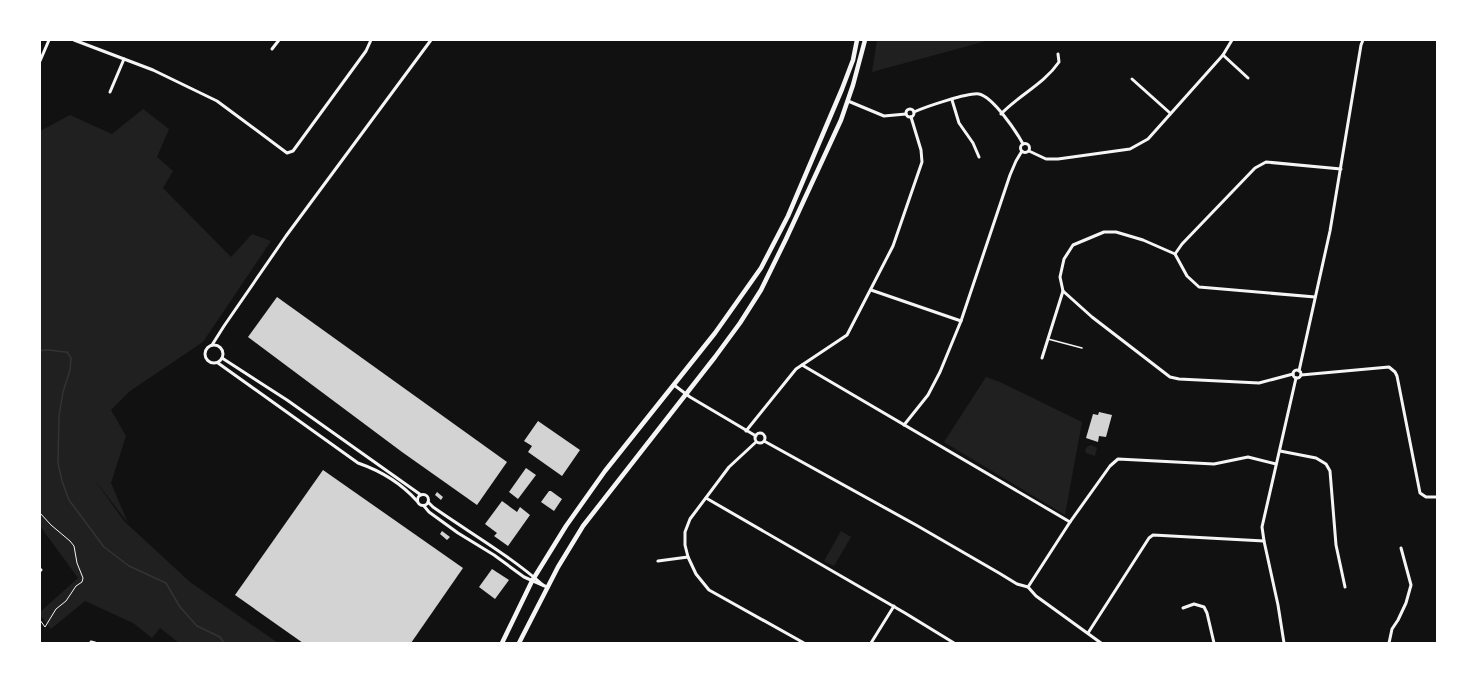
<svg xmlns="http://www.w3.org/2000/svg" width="1477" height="683" viewBox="0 0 1477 683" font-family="'Golos Text',sans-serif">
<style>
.green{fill:#202020}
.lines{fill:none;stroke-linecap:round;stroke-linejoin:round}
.stream{stroke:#333;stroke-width:1.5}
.building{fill:#d3d3d3}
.path{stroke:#f5f5f5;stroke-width:1}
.service{stroke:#f5f5f5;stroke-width:1.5}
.minor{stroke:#f5f5f5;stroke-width:3}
.trunk{stroke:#f5f5f5;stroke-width:4.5}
</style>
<rect width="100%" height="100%" fill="#111"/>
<!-- green -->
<g class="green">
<path d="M877,40H990L872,72Z"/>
<path d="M143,109L169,129L157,157L173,171L163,188L231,257L252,234L271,241L203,342L130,391L111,410L126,436L111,483L128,523L94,479L124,521L190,582L278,643H179L160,628L152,638L133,623L85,601L51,629L40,615V612L78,578L40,526V131L70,115L112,134Z"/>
<path d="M986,377L1000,382L1082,422L1065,515L944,442Z"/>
<path d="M1091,445L1097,448L1095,456L1086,453L1085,450L1087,447Z"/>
<path d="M841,531L851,537L834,566L824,561Z"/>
</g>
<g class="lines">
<!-- stream -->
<path class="stream" d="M40,351C48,348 58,352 67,352L71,358L70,370L63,392L59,416L58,463L62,481L69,500L104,547L129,566L166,583L180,607L197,626L220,637L224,643"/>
</g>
<!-- building -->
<g class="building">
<path d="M277,297L507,462L477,505L402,452L248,337Z"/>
<path d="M1099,412L1112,415L1106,437L1099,436L1098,442L1086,438L1093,414L1098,415Z"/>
<path d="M538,421L580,450L562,476L528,452L532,446L524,441Z"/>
<path d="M526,468L536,475L518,499L509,492Z"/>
<path d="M323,470L463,568L411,643H303L235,595Z"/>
<path d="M549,491H551L562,499L554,511L541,502Z"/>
<path d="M437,492L443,497L441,500L435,495Z"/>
<path d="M502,501L517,512L520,507L530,515L508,546L494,536L497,533L485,524Z"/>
<path d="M442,531L450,537L447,540L440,534Z"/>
<path d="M492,569L509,580L495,599L479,587Z"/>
</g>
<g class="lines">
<!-- path -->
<path class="path" d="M40,513L51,525L70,541L74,546L77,563L83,578L82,582L76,586L66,601L56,609L45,627L40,620"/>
<!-- service -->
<path class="service" d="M1048,339L1082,348"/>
<!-- minor -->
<g class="minor">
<path d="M74,40L153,70L217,101L287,153L293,151L366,51L371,40"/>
<path d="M272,49L279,40"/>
<path d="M1223,55L1248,78"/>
<path d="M40,61L49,40"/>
<path d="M1132,79L1170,113"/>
<path d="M110,92L124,59"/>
<path d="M952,100L959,123L973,143L979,157"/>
<path d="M848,101L884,116L906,114"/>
<circle cx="910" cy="113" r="4"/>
<path d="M914,112C925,107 969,92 979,94C993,97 1016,131 1023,144"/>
<path d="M1001,114C1019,95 1044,84 1059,62L1058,54"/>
<circle cx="1025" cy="148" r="4.5"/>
<path d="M1029,151L1046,159H1058L1130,149L1148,139L1223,55L1232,40"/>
<path d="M1175,254L1182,244L1255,168L1266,162L1341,169"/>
<path d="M871,290L961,321"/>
<circle cx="214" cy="354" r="9"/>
<path d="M212,345L224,326L286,236L431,40"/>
<path d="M222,358L287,400L421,495"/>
<path d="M1042,358L1063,291"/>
<path d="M218,363L358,463C381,471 401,483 417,501"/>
<path d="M802,365L1070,522"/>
<circle cx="1297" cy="374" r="4"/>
<path d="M1299,371L1330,231L1361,45L1363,40"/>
<path d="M1293,374L1259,383L1179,379L1170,377L1092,317L1063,291L1060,277L1064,259L1073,245L1104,232H1116L1143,240L1175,254L1187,276L1199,287L1315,297"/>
<path d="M1301,375L1389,367L1395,372L1397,376L1420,493L1426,497H1437"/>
<path d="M674,385L690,397L756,436"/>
<path d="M904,425L928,395L940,372L961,321L1010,175L1016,161L1022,151"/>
<path d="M746,431L796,369L847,335L893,246L922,162L921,150L911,117"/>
<circle cx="760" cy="438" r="5"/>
<path d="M764,441L916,525L999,573L1017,584L1028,587L1036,596L1101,643"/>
<path d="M756,442L729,467L690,519L685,532V545L688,557L696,574L709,590L804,643"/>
<path d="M1280,451L1316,458L1326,464L1330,471L1336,545L1345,587"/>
<circle cx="423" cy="500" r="5.5"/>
<path d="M706,498L905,613L954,643"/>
<path d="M428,502L433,507C470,533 509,555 543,585"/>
<path d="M424,506L429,512L458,533L494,555L524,577L547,587"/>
<path d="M658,561L688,557"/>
<path d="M40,569L41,570"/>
<path d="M1028,587L1070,522L1110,466L1118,459L1214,464L1248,457L1276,464"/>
<path d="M1183,608L1194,604L1204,607L1207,613L1214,643"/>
<path d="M1088,633L1149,538L1153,535L1264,541"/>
<path d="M91,642L95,643"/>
<path d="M871,643L894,606"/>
<path d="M1284,643L1278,605L1264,541L1262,527L1296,378"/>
<path d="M1389,643L1392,629L1398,620L1406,603L1411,585L1401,548"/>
</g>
<!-- trunk -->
<g class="trunk">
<path d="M502,643L532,581L566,526L605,471L715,333L761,268L788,216L842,89L853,60L857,40"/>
<path d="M519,643L558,567L583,526L715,357L740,323L761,290L786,239L841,120L853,85L865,40"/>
</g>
</g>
<!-- border -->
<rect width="1477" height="683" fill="none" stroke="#ffffff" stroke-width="82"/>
</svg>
